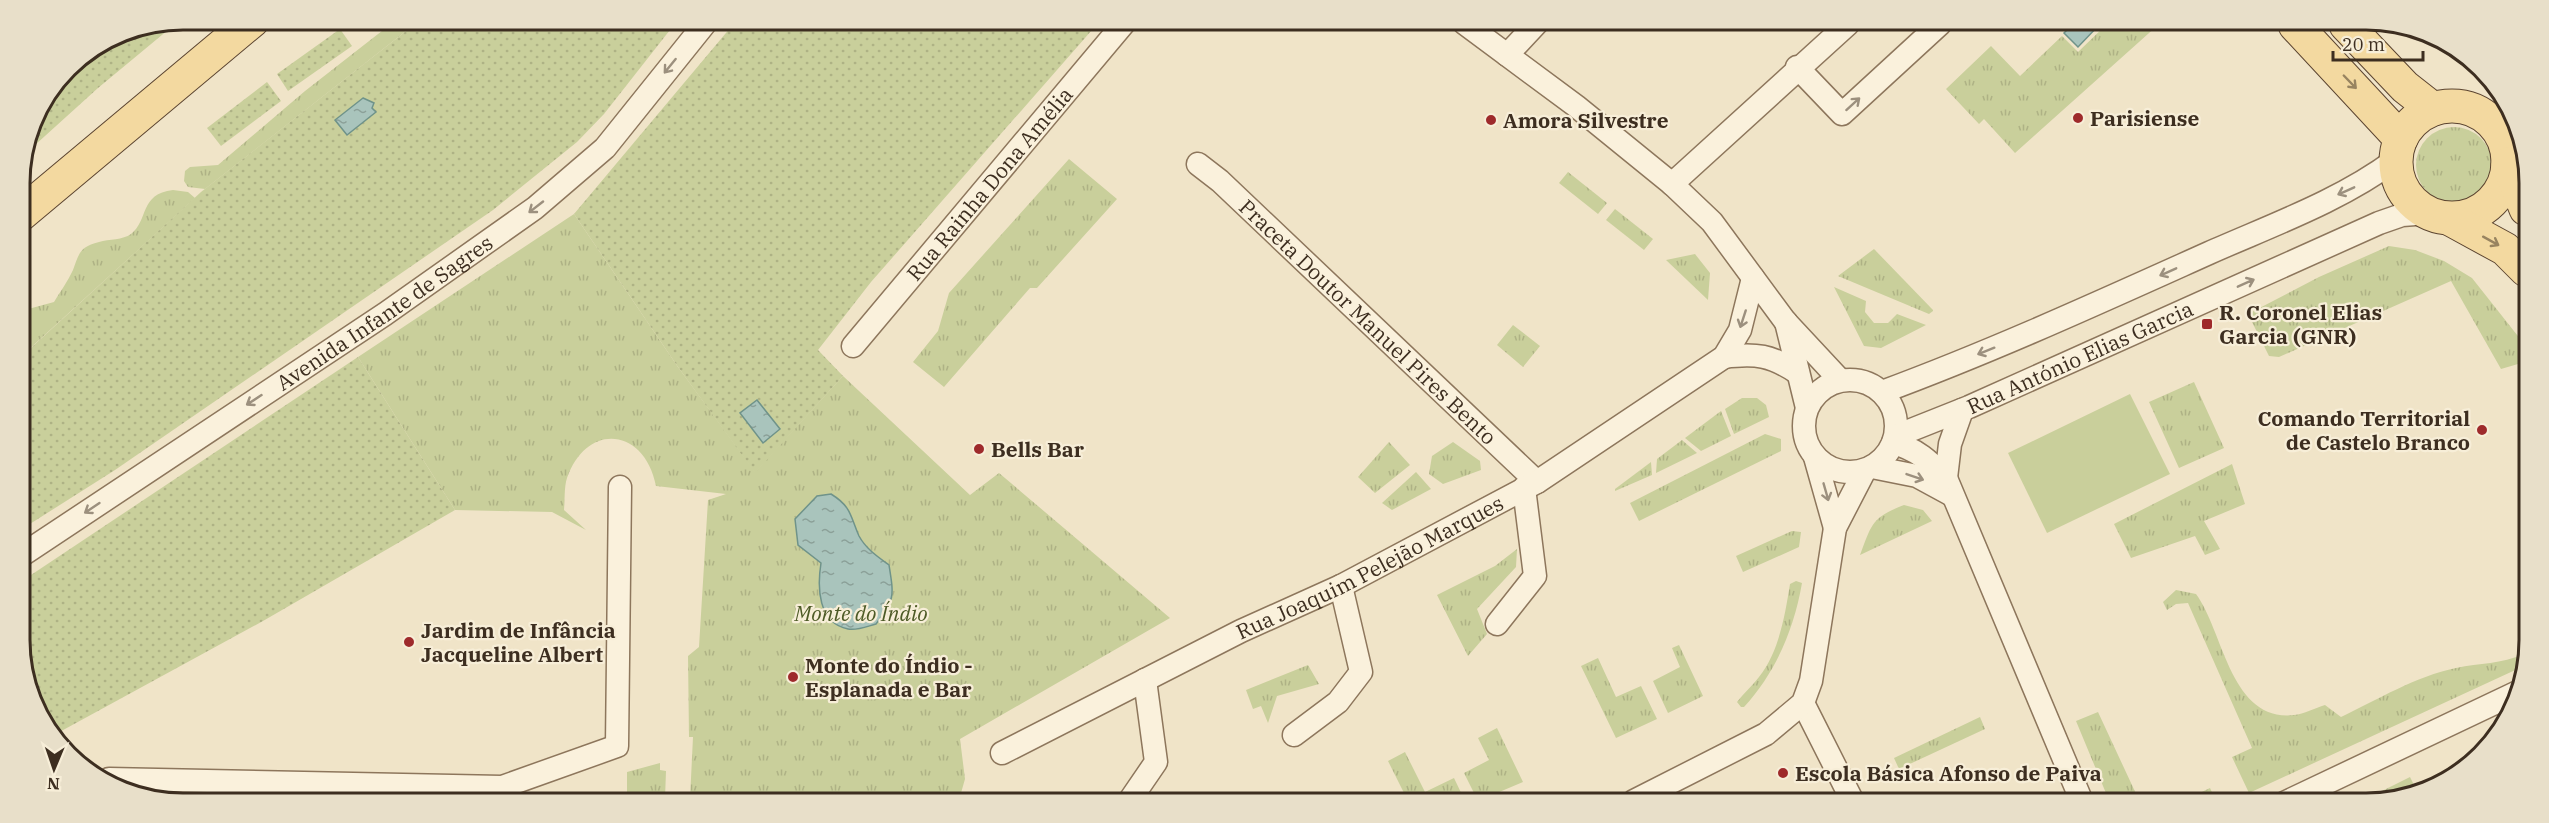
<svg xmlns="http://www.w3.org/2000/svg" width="2549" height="823" viewBox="0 0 2549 823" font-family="'IBM Plex Serif',serif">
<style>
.grass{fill:url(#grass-tufts)}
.garden{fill:url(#garden-dots)}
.pitch{fill:#c9cf9b}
.water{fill:url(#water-ripples);stroke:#6f938a;stroke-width:1.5}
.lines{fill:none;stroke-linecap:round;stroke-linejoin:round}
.street-casing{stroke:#8d765c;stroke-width:25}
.primary-casing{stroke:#5b4430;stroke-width:35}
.street{stroke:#faf1dc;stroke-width:22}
.primary{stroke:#f3d9a0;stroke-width:33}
.oneway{stroke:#9c907e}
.oneway2{stroke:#988460}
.poi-dot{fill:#9e2a2b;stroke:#f7eed8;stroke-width:2}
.labels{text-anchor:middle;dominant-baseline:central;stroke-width:4.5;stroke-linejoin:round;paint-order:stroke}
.poi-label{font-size:21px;font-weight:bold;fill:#3d2e20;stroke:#f7eed8;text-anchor:start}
.street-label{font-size:21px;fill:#3d2e20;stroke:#f7eed8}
.park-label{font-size:21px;font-style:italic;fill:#4d5a26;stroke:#f7eed8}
.rim{fill:none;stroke:#3d2e20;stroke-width:3}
</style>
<defs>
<pattern id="grass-tufts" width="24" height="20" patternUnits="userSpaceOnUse" patternTransform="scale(1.5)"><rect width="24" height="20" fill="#c9cf9b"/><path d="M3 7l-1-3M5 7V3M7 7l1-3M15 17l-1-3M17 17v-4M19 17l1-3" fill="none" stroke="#aeb285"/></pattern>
<pattern id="garden-dots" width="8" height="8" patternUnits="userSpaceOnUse" patternTransform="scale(1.5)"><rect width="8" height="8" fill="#c9cf9b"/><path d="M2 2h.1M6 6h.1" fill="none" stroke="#aeb285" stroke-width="1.8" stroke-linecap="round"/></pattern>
<pattern id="water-ripples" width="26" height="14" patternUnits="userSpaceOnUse" patternTransform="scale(1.5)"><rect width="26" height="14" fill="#a9c4bc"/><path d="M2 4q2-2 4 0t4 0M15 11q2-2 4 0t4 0" fill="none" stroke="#8ba098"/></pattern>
</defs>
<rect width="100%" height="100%" fill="#f0e4c8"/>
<!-- grass -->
<g class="grass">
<path d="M396,20H420L205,189L188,187L184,181L185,171L190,167L218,165L305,91Z"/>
<path d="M2107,24L2158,25L2015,153L1984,119L1979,124L1946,89L1991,46L2020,76L2062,36L2078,52Z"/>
<circle cx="2454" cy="165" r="38"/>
<path d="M1069,159L1117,199L1037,288H1030L944,387L913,362L938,331L949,293Z"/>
<path d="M1568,172L1607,203L1598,214L1559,183Z"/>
<path d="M173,190L188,192L195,198L26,352L22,513L21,311L54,302C60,292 68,281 73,270C79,253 80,247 99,242C109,239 123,240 131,234C149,220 139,194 173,190Z"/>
<path d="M1615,209L1653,239L1644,250L1606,220Z"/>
<path d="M574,214L678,367L755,472L843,376L970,495L999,473L1170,618L960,739L965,779L959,800L690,799L693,737H689L688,656L699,647L708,500L726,494L656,486C645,428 587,421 567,478C564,487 565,500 564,510L586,530L552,512L455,510L358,357Z"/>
<path d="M2389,246L2415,250L2444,261L2472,278L2525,345V374L2518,364L2501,369L2451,281L2279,357L2269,356L2248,314L2319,277Z"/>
<path d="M1874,249L1933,310V311L1929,314L1838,276Z"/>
<path d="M1695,254L1710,273L1708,300L1666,260Z"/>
<path d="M1834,287L1866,301L1865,312L1874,323H1888L1897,314L1926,325L1881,348L1864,346Z"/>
<path d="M1513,325L1540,346L1523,367L1497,345Z"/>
<path d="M2194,382L2224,448L2179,468L2149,402Z"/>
<path d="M1742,398H1757L1766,405L1769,417L1734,434L1725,409Z"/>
<path d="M1721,411L1731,436L1701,451L1685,438Z"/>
<path d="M1765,434L1781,439V451L1639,521L1630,503Z"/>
<path d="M1682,440L1697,453L1656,473L1657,459Z"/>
<path d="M1389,442L1410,465L1375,493L1358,477Z"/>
<path d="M1453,442L1480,461L1481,470L1443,484L1429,474L1432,456Z"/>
<path d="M1651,462L1652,475L1615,491V489Z"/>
<path d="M2232,464L2245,504L2204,521L2220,549L2205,555L2195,536L2131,558L2114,524Z"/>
<path d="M1416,472L1431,489L1392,510L1382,503Z"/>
<path d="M1904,505L1923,510L1932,521L1860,555C1872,524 1871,518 1904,505Z"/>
<path d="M1792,531L1801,532L1799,547L1743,572L1736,556Z"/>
<path d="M1517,549L1516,567L1477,609L1487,634L1468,656L1437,595L1495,566Z"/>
<path d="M1796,581L1802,583C1794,629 1776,672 1744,707H1741L1737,702C1744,693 1752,686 1759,677C1779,652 1785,615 1790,584Z"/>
<path d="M2176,590L2196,594C2224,632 2230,722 2294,715C2304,714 2315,708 2325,705L2341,717C2377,700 2416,676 2456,668C2480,663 2501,664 2524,654V666L2249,793L2232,757L2252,748L2188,603L2176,604L2167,610L2163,602Z"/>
<path d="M1679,645L1703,696L1668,713L1653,681L1680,667L1672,648Z"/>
<path d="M1598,658L1616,697L1641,686L1657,719L1616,738L1581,666Z"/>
<path d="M1308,665L1319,684L1277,696L1268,723L1261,706L1253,709L1246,690Z"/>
<path d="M2098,712L2138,798L2141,803H2111L2108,798L2076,721Z"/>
<path d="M1980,717L1985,729L1899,769L1894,758Z"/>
<path d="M1497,728L1523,782L1478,801L1464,773L1489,760L1478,738Z"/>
<path d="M1405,752L1425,792L1454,778L1465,801H1408L1388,761Z"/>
<path d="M660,763V770L666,771L665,799H627V772Z"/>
<path d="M2410,777L2416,789L2377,803H2358Z"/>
<path d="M2210,788L2217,803H2179Z"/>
</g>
<!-- garden -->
<g class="garden">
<path d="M180,20L98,88L24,155L32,120L68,67L121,32Z"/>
<path d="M420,20L677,21L604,114L577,142L493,210L115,470L22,529L21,357L201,192Z"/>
<path d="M736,21L1099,22L871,282L818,350L843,376L755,473L678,367L574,214Z"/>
<path d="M340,29L352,46L288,91L277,74Z"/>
<path d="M267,82L281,101L221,146L207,128Z"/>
<path d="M358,357L455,510L263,621L54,735L23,672L22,581Z"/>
</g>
<!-- pitch -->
<path class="pitch" d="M2130,394L2170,474L2047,533L2008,453Z"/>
<!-- water -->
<g class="water">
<path d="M2073,24H2100L2078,47L2064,33Z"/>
<path d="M363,98L374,103L372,108L376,112L347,135L335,120Z"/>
<path d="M757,400L780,429L763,443L740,413Z"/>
<path d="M831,494C852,507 850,516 859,536C866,549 878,557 889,565C894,596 895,600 876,624C868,626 857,631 848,629C818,623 817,588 821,563L798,545L795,519L817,496Z"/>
</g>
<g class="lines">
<!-- street casing -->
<g class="street-casing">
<g id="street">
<path d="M1464,23L1576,106L1672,184L1712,222L1785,321L1840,380"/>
<path d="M1507,55L1537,23"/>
<path d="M1797,67L1842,114L1940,24"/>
<path d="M2506,144L2519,137"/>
<path id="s1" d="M1198,164L1220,181L1537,482"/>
<path d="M1672,184L1848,24"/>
<path d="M1786,322L1807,408"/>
<path id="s2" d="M853,346L1125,22"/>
<path d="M1724,357C1756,353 1771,355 1798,373"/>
<circle cx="1850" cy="426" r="46"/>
<path d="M1882,392C1993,351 2100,302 2209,253C2272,225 2340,201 2395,160"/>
<path id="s3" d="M1896,436L1969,407L2379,223L2402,215L2429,213"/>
<path d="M1893,443C1917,449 1929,461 1946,478L2082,802"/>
<path d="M1815,457L1835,528"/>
<path d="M1872,467L1917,476L1952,495"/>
<path d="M1946,478L1950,444L1962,410"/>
<path id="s4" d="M22,555L385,314L535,208L605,148L707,21"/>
<path d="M1497,624L1535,576L1524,488"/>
<path d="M1803,703L1853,802"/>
<path d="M1294,735L1338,702L1361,672L1341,586"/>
<path id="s5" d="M1002,753L1241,631L1341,586L1537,482L1724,357L1740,330L1753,278"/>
<path d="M109,779L502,787L617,746L620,487"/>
<path d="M1130,800L1156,762L1145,680"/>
<path d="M1634,801L1766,734L1803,703L1811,681L1835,528L1865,470"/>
<path d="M2284,803L2520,691"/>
</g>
</g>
<!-- primary casing -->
<g class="primary-casing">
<g id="primary">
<path d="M2295,25L2401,139"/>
<path d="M2346,25L2405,87L2433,109"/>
<circle cx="2452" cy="162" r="56"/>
<path d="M2508,164L2526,209"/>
<path d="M20,215L253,20"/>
<path d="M2450,219L2505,249L2526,270"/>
</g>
</g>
<!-- street -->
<use href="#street" class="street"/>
<!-- primary -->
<use href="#primary" class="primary"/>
</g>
<!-- one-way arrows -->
<defs><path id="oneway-shaft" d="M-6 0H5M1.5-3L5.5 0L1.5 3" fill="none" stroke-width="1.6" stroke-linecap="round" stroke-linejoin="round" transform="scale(1.5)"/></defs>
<g class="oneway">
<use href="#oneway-shaft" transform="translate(670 66) rotate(129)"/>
<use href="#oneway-shaft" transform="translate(1853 104) rotate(-42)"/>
<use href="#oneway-shaft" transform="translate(2346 191) rotate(156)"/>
<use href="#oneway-shaft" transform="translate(536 207) rotate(142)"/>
<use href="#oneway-shaft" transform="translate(2168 272) rotate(156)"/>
<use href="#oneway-shaft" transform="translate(2246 283) rotate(-24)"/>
<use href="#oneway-shaft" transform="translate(1743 319) rotate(108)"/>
<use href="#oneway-shaft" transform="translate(1986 351) rotate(158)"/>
<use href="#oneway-shaft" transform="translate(254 400) rotate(147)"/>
<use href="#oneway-shaft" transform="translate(1915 477) rotate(19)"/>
<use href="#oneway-shaft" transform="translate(1826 492) rotate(74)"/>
<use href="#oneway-shaft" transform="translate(92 508) rotate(146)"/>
</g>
<g class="oneway2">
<use href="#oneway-shaft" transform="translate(2350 82) rotate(46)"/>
<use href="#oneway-shaft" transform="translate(2491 241) rotate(29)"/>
</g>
<!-- markers -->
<g class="poi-dot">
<circle cx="2078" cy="118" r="6"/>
<circle cx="1491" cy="120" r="6"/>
<rect x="2201" y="318" width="12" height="12" rx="3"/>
<circle cx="2482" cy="430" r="6"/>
<circle cx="979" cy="449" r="6"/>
<circle cx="409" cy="642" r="6"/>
<circle cx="793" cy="677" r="6"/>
<circle cx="1783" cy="773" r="6"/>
</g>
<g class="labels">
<!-- poi labels -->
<g class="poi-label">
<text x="2090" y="118">Parisiense</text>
<text x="1503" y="120">Amora Silvestre</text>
<text x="2219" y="312">R. Coronel Elias<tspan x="2219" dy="24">Garcia (GNR)</tspan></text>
<text x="2470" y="418" text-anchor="end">Comando Territorial<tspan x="2470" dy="24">de Castelo Branco</tspan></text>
<text x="991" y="449">Bells Bar</text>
<text x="421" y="630">Jardim de Infância<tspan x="421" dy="24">Jacqueline Albert</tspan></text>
<text x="805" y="665">Monte do Índio -<tspan x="805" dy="24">Esplanada e Bar</tspan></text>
<text x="1795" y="773">Escola Básica Afonso de Paiva</text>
</g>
<!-- street labels -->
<g class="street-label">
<text stroke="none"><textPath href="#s2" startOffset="212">Rua Rainha Dona Amélia</textPath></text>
<text stroke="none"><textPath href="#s4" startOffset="436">Avenida Infante de Sagres</textPath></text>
<text stroke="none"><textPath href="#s1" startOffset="232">Praceta Doutor Manuel Pires Bento</textPath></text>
<text stroke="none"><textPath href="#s3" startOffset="200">Rua António Elias Garcia</textPath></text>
<text stroke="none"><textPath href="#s5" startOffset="412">Rua Joaquim Pelejão Marques</textPath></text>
</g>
<!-- park labels -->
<g class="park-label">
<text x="861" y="613">Monte do Índio</text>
</g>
</g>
<!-- crop -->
<path d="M0 0H2549V823H0ZM183 30H2366A153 153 0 0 1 2519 183V640A153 153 0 0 1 2366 793H183A153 153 0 0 1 30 640V183A153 153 0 0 1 183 30Z" fill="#e8dfc9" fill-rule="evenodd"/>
<path class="rim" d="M183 30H2366A153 153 0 0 1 2519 183V640A153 153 0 0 1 2366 793H183A153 153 0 0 1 30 640V183A153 153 0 0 1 183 30Z"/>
<!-- north arrow -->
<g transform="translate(54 769) rotate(182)" stroke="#f7eed8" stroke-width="4.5" paint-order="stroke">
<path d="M0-4.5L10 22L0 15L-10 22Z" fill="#3d2e20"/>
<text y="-9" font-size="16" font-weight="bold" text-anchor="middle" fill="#3d2e20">N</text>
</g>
<!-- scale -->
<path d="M2333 51v9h90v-9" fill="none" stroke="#3d2e20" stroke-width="3"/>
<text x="2342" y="51" font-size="18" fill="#3d2e20" stroke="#f7eed8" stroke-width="4.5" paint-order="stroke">20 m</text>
</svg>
